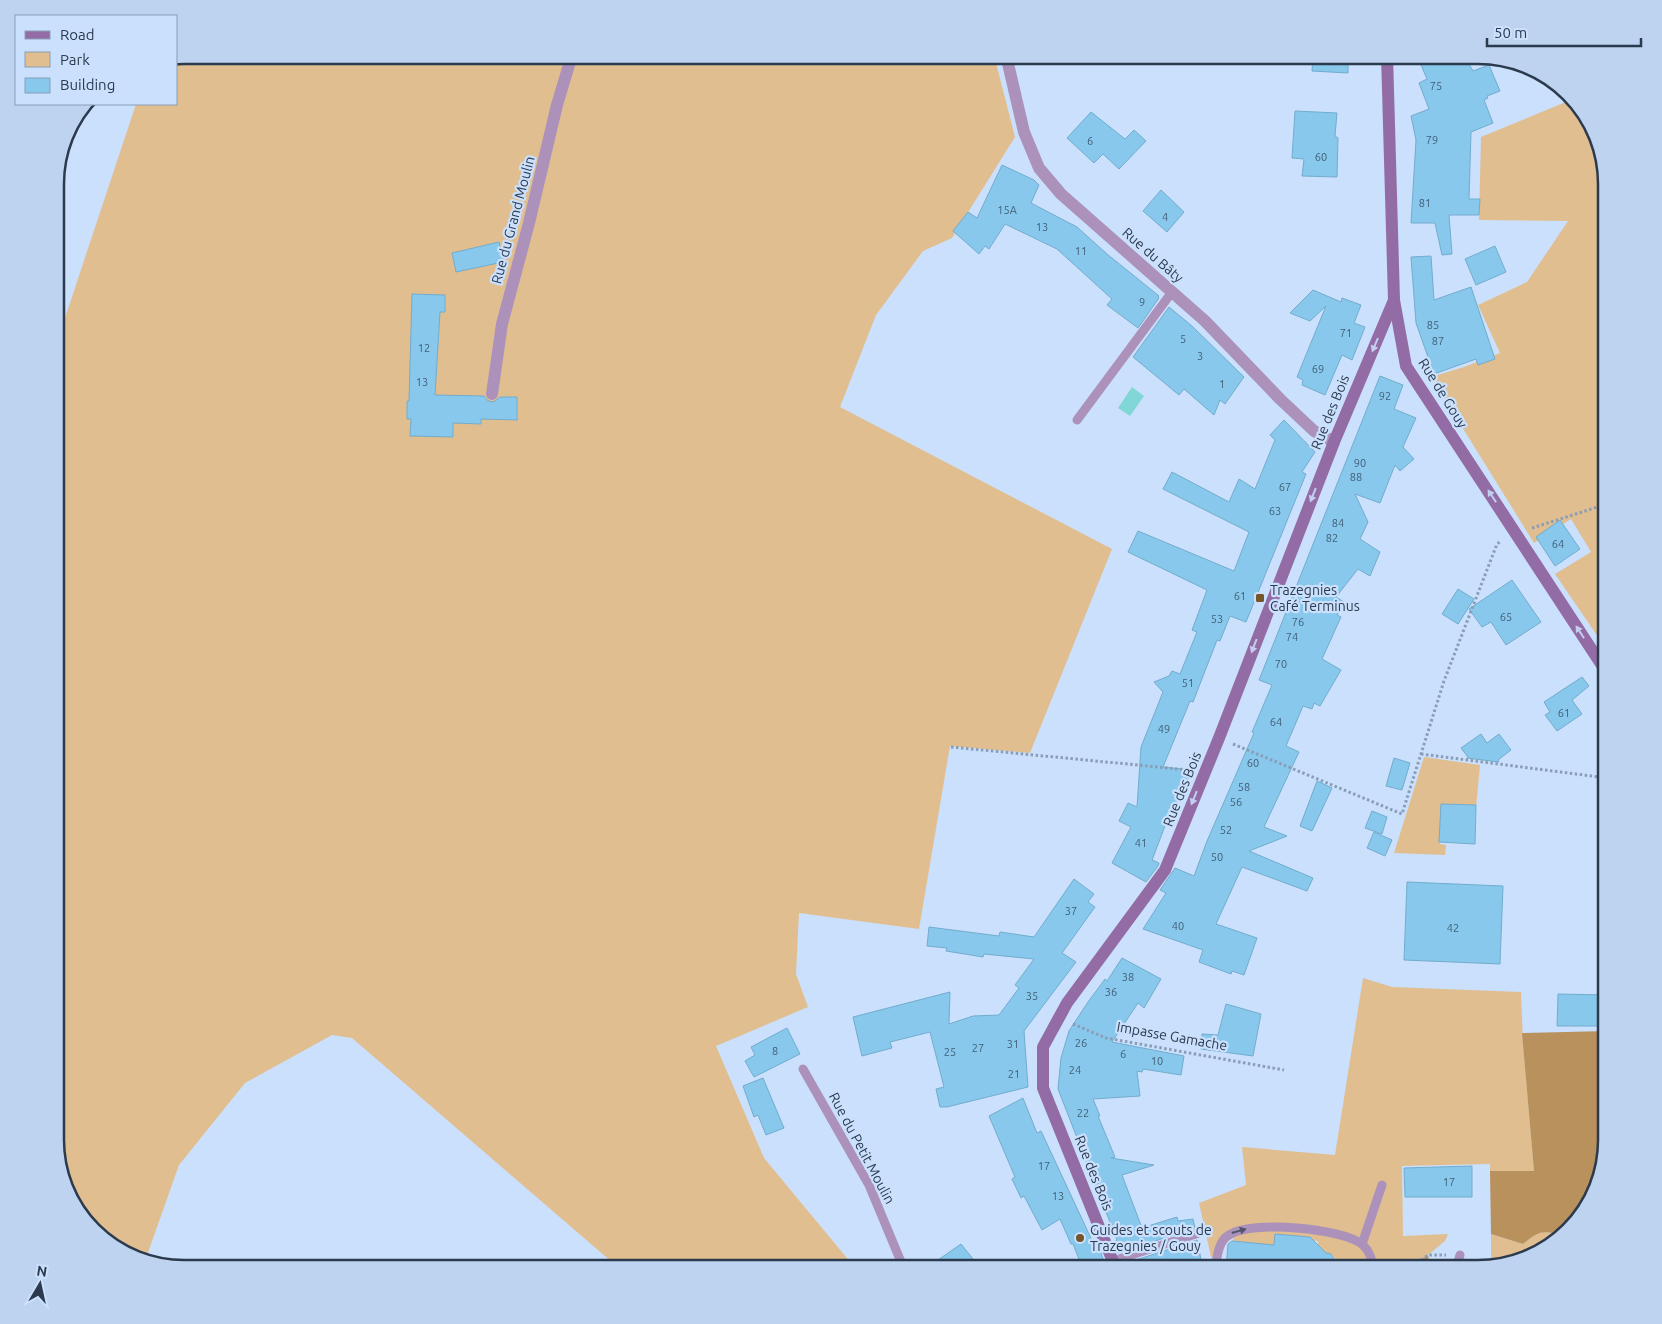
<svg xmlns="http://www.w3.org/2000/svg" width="1662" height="1324" viewBox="0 0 1662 1324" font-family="Ubuntu,sans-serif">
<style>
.green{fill:#e1be8f}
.forest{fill:#b8915d}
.water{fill:#81d7d5}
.building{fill:#88c8ed;stroke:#72accc}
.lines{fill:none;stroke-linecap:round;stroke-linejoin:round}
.path{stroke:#8a9db6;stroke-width:3;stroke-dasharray:2.5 2.5;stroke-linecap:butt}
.lane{stroke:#ac92ba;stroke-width:9}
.street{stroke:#ac92ba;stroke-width:12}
.secondary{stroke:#936ca6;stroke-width:12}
.oneway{fill:#c2cff0}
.oneway2{fill:#52546e}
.poi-dot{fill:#74562b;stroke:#cae0fd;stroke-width:2}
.labels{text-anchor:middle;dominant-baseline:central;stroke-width:4.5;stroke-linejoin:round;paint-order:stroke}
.number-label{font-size:11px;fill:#425e75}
.street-label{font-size:14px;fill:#2b3a4d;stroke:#cae0fd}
.poi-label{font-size:14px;fill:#2b3a4d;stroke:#cae0fd;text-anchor:start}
.rim{fill:none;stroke:#2b3a4d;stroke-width:2.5}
</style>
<rect width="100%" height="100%" fill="#cae0fd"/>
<!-- green -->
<g class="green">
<path d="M183,55H994L1015,137L952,238L923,251L876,315L840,407L1112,549L1030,753L950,746L919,929L799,913L796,974L808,1007L716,1046L764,1158L856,1269H620L352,1038L332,1035L245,1083L179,1165L145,1261L135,1259L99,1237L68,1198L55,1149V348L136,104H176V56Z"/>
<path d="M1573,99L1594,127L1607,183V650L1555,574L1591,552L1571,519L1534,543L1431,377L1464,367L1500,353L1478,305L1527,282L1568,221L1479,220L1481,137Z"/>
<path d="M1424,757L1480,765L1476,808L1442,807L1440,844L1446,845L1445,855L1394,853Z"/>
<path d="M1363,978L1392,987L1521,992L1523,1042L1534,1171H1490V1164L1402,1166L1403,1236L1448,1234L1445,1241L1428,1255L1430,1269H1373L1371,1256L1362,1266L1340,1264L1331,1254L1317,1252L1318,1241L1278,1236L1276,1248L1233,1242L1234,1233L1217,1255L1211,1257L1199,1203L1246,1185L1242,1147L1335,1155Z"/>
<path d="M1545,1232L1562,1235L1535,1256L1491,1266V1234L1523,1244L1536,1233Z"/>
</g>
<!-- forest -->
<g class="forest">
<path d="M1607,1031V1141L1597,1189L1575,1225L1562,1235C1541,1230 1539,1231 1523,1244L1491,1234L1490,1171H1534L1522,1033Z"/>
<path d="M1428,1255L1430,1269H1409Z"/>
</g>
<!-- water -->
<path class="water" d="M1132,387L1144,396L1130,416L1118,408Z"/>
<!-- building -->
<g class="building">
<path d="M1313,55H1348V73L1312,71Z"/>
<path d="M1431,55H1464L1473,71L1489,65L1500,91L1487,96L1488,98L1484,100L1493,123L1471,132L1469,199H1480L1479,215H1449L1452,254L1442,255L1435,223H1411L1416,140L1411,116L1429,109L1419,83L1427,79L1419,60Z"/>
<path d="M1295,111L1337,113L1335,136L1338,138L1337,177L1302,176L1304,159L1292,158Z"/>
<path d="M1091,112L1125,139L1134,130L1146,141L1119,169L1103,154L1094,163L1067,138Z"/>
<path d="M1002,165L1034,180L1039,185L1031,203L1077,227L1107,254L1159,296L1158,297L1159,298L1138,328L1107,305L1112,299L1057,249L1005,224L989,249L985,246L979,254L953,231L968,212L977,218Z"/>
<path d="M1161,190L1184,212L1167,232L1143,211Z"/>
<path d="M499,242L503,262L456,272L452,253Z"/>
<path d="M1495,246L1506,272L1476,285L1465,259Z"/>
<path d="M1431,256L1434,300L1471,287L1495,359L1478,365L1476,359L1434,374L1416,323L1411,257Z"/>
<path d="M1313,290L1341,302L1342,298L1361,305L1354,323L1365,327L1352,360L1342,355L1325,395L1302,385L1303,380L1297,377L1326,306L1310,321L1290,313Z"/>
<path d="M412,294L445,295V312H440L435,395L484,396L487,400L491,402L495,401L500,397H517V420L481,419V424L453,423V437L410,436L411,419H407V401H409Z"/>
<path d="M1169,307L1192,326L1244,377L1225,404L1220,400L1214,415L1184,389L1179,395L1133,357Z"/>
<path d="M1380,376L1403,385L1394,409L1416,418L1403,447L1414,459L1400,471L1395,465L1380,503L1355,494L1368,522L1360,539L1380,552L1370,576L1358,569L1336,597L1344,602L1337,615L1341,617L1322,659L1341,670L1320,706L1314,703L1312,709L1303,706L1286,746L1299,752L1264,827L1287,836L1249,851L1313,878L1307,891L1242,867L1216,924L1257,938L1244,975L1232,971L1231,974L1199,962L1203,950L1143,929L1166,893L1160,890L1175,868L1194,876L1207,841L1254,733L1252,732L1272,685L1259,680Z"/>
<path d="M1284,420L1315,452L1302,472L1306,474L1246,622L1230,616L1220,641L1217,640L1193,702L1190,701L1163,767L1192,770L1181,798H1178L1165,826L1152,860L1159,863L1158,866L1146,882L1112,863L1131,827L1119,821L1128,803L1137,807L1141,747L1163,692L1154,682L1169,676L1172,671L1180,674L1197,632L1192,630L1207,590L1128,552L1138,531L1234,571L1249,532L1163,489L1172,472L1229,502L1239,479L1255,489L1275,440L1270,435Z"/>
<path d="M1560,520L1580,549L1555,566L1536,537Z"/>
<path d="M1512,580L1541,622L1506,645L1491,622L1482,627L1469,609Z"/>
<path d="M1458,589L1474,599L1458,624L1442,614Z"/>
<path d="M1582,677L1589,686L1572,700L1582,714L1557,731L1545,715L1550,712L1544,702Z"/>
<path d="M1481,734L1487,743L1499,734L1511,750L1498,760L1499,762L1467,758L1468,757L1461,748Z"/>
<path d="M1394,758L1410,763L1402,790L1386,786Z"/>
<path d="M1317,781L1332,788L1312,831L1300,826Z"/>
<path d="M1441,804L1476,805L1475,844L1439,842Z"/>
<path d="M1372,811L1387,817L1382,834L1365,828Z"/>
<path d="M1374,832L1392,840L1385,856L1367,848Z"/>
<path d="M1074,879L1094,894L1088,902L1095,907L1062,953L1076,962L1024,1031L1028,1087L947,1107H940L936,1089L944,1087L930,1032L890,1042L892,1048L862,1056L853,1017L950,992L949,1024L973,1016L999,1015L1019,988L1015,985L1034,959L984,954L983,957L946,951L947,948L927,946L929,927L999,936L1000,932L1034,937Z"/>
<path d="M1407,882L1503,886L1500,964L1404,960Z"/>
<path d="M1122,958L1161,979L1144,1008L1138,1003L1112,1042L1184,1056L1181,1075L1143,1069L1142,1072L1137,1071L1140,1096L1093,1099L1100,1116H1098L1115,1157L1111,1158L1154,1165L1122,1175L1142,1228L1177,1217L1178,1221L1193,1219L1195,1228L1118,1253L1114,1242L1117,1240L1058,1089L1061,1058L1069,1031L1088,1002L1105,979L1107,981Z"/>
<path d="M1558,994L1607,995V1026H1557Z"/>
<path d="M1226,1004L1261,1014L1253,1056L1201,1049L1202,1034L1218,1035Z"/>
<path d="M787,1028L800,1054L754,1077L745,1061L755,1055L751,1047Z"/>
<path d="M763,1078L784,1128L766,1135L758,1115L754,1117L743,1086Z"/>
<path d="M1023,1098L1037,1133L1041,1131L1096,1249L1099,1248L1107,1269H1083L1073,1244H1071L1060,1219L1042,1230L1024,1196L1021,1198L1012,1179L1015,1177L989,1116Z"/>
<path d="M1472,1166V1197H1405L1404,1168Z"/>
<path d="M1275,1234L1310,1237L1326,1253L1331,1254L1340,1269H1226L1228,1244L1232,1241L1274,1245Z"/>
<path d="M1197,1240L1203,1269H1124L1123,1265L1124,1264Z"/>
<path d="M961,1244L981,1269H925Z"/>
</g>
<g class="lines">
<!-- path -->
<g class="path">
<path d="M1532,528L1607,504"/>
<path d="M1233,744L1402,814L1444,681L1497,544L1501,541"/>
<path d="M951,747L1189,770"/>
<path d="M1421,754L1607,778"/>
<path d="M1073,1024L1106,1038L1284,1070"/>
<path d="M1409,1269L1428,1255H1446"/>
</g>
<!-- lane -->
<g class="lane">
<path d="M1077,420L1172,292"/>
<path d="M803,1069L869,1185L904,1269"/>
<path d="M1362,1244L1382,1185"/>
<path d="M1114,1262L1122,1258L1205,1231"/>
<path d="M1215,1269C1217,1258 1218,1241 1229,1235C1250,1220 1344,1228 1363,1245C1370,1252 1372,1259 1373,1269"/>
<path d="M1456,1269L1460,1255"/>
</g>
<!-- street -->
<g class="street">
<path d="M1006,55L1024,132L1039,168L1061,194L1205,321L1280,399L1314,431L1334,442"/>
<path d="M492,394L502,324L529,223L557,105L572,55"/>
</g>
<!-- secondary -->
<g class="secondary">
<path d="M1387,55L1394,300L1406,366L1607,673"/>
<path d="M1116,1269L1043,1088V1047L1067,1003L1165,870L1219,738L1334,442L1394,300"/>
</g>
</g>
<!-- one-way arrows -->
<defs><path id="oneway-solid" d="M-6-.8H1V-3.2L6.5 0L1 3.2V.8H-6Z" transform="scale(1.25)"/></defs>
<g class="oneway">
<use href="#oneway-solid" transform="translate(1375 345) rotate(113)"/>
<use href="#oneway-solid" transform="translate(1313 495) rotate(112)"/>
<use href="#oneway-solid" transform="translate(1492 496) rotate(-123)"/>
<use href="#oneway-solid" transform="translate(1580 632) rotate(-123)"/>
<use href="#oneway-solid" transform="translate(1254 646) rotate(111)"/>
<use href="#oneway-solid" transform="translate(1194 798) rotate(112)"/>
</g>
<use class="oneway2" href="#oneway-solid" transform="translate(1239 1231) rotate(-16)"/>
<!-- markers -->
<g class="poi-dot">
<rect x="1255" y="593" width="10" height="10" rx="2.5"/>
<circle cx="1080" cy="1238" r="5"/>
</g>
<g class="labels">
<!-- number labels -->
<g class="number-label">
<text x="1436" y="86">75</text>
<text x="1432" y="140">79</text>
<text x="1090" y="141">6</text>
<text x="1321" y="157">60</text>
<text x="1425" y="203">81</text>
<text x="1007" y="210">15A</text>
<text x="1165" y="217">4</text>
<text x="1042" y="227">13</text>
<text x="1081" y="251">11</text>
<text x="1142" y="302">9</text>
<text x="1433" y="325">85</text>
<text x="1346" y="333">71</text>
<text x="1183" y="339">5</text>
<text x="1438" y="341">87</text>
<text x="424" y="348">12</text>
<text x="1200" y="356">3</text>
<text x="1318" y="369">69</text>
<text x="422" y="382">13</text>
<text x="1222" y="384">1</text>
<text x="1385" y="396">92</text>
<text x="1360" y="463">90</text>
<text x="1356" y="477">88</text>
<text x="1285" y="487">67</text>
<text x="1275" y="511">63</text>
<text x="1338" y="523">84</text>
<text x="1332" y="538">82</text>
<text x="1558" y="544">64</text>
<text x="1240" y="596">61</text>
<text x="1506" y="617">65</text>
<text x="1217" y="619">53</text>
<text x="1298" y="622">76</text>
<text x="1292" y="637">74</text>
<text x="1281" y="664">70</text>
<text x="1188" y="683">51</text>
<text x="1564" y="713">61</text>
<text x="1276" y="722">64</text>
<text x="1164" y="729">49</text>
<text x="1253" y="763">60</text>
<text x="1244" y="787">58</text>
<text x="1236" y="802">56</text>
<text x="1226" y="830">52</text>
<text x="1141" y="843">41</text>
<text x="1217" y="857">50</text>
<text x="1071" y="911">37</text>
<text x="1178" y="926">40</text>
<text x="1453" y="928">42</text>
<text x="1128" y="977">38</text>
<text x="1111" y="992">36</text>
<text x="1032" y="996">35</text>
<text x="1081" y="1043">26</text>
<text x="1013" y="1044">31</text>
<text x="978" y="1048">27</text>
<text x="775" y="1051">8</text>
<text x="950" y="1052">25</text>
<text x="1123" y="1054">6</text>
<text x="1157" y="1061">10</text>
<text x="1075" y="1070">24</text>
<text x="1014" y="1074">21</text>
<text x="1083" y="1113">22</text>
<text x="1044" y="1166">17</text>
<text x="1449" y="1182">17</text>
<text x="1058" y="1196">13</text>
</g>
<!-- street labels -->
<g class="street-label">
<text transform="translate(513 220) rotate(-75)">Rue du Grand Moulin</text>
<text transform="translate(1153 255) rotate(41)">Rue du Bâty</text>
<text transform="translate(1443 393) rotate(58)">Rue de Gouy</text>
<text transform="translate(1330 412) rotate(-68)">Rue des Bois</text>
<text transform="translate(1182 789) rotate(-68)">Rue des Bois</text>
<text transform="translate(1172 1036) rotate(10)">Impasse Gamache</text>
<text transform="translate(862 1148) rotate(62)">Rue du Petit Moulin</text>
<text transform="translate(1094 1173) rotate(68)">Rue des Bois</text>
</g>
<!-- poi labels -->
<g class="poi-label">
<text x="1270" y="590">Trazegnies<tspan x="1270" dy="16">Café Terminus</tspan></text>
<text x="1090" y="1230">Guides et scouts de<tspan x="1090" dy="16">Trazegnies / Gouy</tspan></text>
</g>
</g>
<!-- crop -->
<path d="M0 0H1662V1324H0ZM184 64H1478A120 120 0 0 1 1598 184V1140A120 120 0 0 1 1478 1260H184A120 120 0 0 1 64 1140V184A120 120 0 0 1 184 64Z" fill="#bdd3ef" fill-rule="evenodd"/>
<path class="rim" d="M184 64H1478A120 120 0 0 1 1598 184V1140A120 120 0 0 1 1478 1260H184A120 120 0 0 1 64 1140V184A120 120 0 0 1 184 64Z"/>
<!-- legend -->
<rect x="15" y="15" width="162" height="90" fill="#cae0fd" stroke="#8a9eb7"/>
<rect x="25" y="31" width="25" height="8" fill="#936ca6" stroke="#8a9eb7"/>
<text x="60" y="40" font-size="15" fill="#2b3a4d">Road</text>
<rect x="25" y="52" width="25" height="15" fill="#e1be8f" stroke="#8a9eb7"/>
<text x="60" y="65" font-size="15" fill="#2b3a4d">Park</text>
<rect x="25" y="78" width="25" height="15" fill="#88c8ed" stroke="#8a9eb7"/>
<text x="60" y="90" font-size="15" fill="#2b3a4d">Building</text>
<!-- north arrow -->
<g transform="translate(40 1284) rotate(9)" stroke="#cae0fd" stroke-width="4" paint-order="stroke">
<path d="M0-4L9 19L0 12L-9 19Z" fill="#2b3a4d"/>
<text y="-8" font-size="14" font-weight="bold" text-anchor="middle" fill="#2b3a4d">N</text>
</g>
<!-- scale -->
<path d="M1487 38v8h154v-8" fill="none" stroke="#2b3a4d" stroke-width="2.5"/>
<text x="1494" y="38" font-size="15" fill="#2b3a4d" stroke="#cae0fd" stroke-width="4" paint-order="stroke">50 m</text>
</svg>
